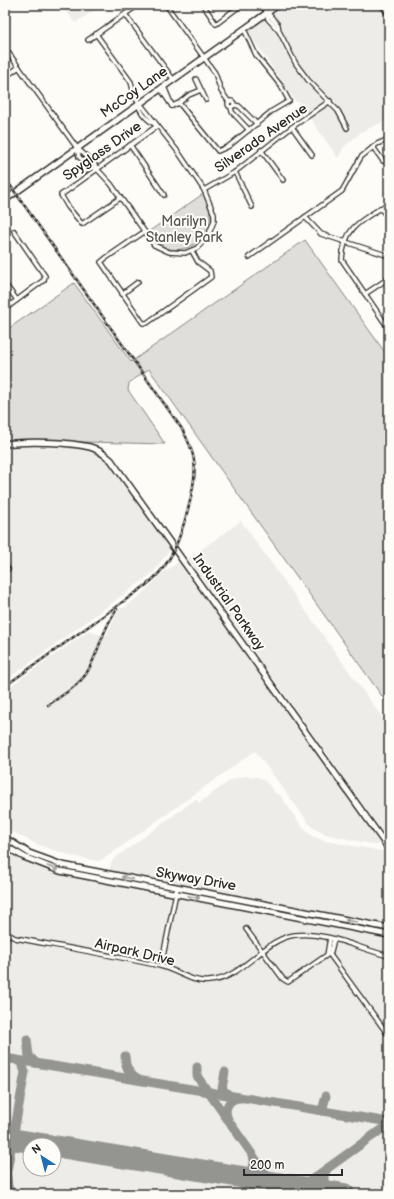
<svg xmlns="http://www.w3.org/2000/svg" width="394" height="1199" viewBox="0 0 394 1199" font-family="'Balsamiq Sans',sans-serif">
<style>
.built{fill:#edece8;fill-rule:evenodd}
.green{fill:#dfdeda;stroke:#858482}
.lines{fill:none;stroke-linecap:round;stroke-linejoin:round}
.taxiway{stroke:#949491;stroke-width:9}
.runway{stroke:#949491;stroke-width:22}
.street-casing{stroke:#2b2b2b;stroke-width:6}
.secondary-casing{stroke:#2b2b2b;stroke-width:8}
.highway-casing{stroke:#2b2b2b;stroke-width:10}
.street{stroke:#fdfcf7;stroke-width:3.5}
.secondary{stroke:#fdfcf7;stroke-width:5}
.highway{stroke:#fdfcf7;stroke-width:7}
.rail-casing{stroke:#2b2b2b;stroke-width:2.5}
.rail{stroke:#fdfcf7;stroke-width:1;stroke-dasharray:3;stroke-linecap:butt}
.oneway{stroke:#9e9e9b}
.labels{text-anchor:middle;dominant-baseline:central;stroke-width:4;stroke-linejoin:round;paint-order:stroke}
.street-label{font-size:14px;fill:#2b2b2b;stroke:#fdfcf7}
.park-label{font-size:14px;fill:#585857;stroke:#fdfcf7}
</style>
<rect width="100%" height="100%" fill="#fdfcf7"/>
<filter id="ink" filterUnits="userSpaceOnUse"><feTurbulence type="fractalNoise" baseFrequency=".025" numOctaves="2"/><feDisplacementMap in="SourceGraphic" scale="8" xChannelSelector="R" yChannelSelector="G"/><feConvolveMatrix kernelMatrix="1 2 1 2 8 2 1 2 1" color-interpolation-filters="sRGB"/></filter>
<g filter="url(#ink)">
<!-- built -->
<g class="built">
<path d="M62,5H102L75,23Z"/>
<path d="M286,5H377L389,21V119L361,132L344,147L338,158L298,101L296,102L248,32Z"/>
<path d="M5,447L80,448L98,454L110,464L117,471L171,548L153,573L5,681Z"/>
<path d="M241,521L389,727V841L188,559Z"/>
<path d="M180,561L372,830L382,844L376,845L325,834L312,827L255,751L102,860L97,861L71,856L36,844L5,828V690L90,630L94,633L106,636L119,608H124L143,593L164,572Z"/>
<path d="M245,776L259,777L267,783L276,794H279L303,828L312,836L325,841L388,852L389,926L109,872L111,863L115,858L196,799L199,803L231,780Z"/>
<path d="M5,849L28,862L64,875L389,938V1194H5ZM30,1145H54V1169H30Z"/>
</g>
<!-- green -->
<g class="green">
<path d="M203,194C207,203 211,210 210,220C209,241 182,256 164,247C157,244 153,238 148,232Z"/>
<path d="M305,240L389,358V706L149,369L129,383L128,390L165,444L5,440V331L74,283L131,362Z"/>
</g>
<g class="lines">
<!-- taxiway -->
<g class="taxiway">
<path d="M27,1039L29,1056L36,1063"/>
<path d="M125,1056C125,1066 129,1075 139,1080"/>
<path d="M5,1058L389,1122"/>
<path d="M197,1067V1076L266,1174L272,1181L280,1184"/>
<path d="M225,1072L222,1089L229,1095"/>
<path d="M322,1111L326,1096"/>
<path d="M228,1119C223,1108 229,1098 241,1098"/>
<path d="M327,1169C318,1183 330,1191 342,1194"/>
<path d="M7,1176L8,1187L12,1194"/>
<path d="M234,1176C246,1176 258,1170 253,1156"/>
<path d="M259,1180L272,1184L281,1194"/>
<path d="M5,1182L25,1072L22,1064L17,1060"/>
<path d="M293,1186L302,1185L307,1183L389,1124"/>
<path d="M309,1194L316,1191H327"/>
</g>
<!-- runway -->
<g class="runway">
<path d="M5,1138L48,1145"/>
<path d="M54,1146L344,1194"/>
</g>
<!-- street casing -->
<g class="street-casing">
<g id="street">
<path d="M166,5L215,73L221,91L229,102"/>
<path d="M203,5L216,24L241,5"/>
<path d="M261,5L278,25L279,31L296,64L308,80L338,111L347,128"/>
<path d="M266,13L268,19L279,31"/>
<path d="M125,14L173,79"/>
<path d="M88,40L138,5"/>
<path d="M5,48L77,148L94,163L97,169"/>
<path d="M5,77L19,67"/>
<path d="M196,79L206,100"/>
<path d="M162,87L165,89L172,106"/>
<path d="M162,87V91L172,106"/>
<circle cx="231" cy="104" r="3"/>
<path d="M138,103C140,113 147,120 156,125"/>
<path d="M179,103L189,95L201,90"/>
<path d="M234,105L239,106L257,124"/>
<path d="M172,106L179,103L218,151L229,146L272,111L289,101L281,86L256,55L244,29"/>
<path d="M231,107L232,112L249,130"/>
<path d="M292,127L312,155"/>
<path d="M130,145L164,195"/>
<path d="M373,147L383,161"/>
<path d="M77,149L79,157L91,167L97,169L111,184L154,245L169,252L185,253L197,248L208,236L214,221V214L204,190L179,153L143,107L135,98L131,82L96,34"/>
<path d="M261,150L283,180"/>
<path d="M235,172L252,207"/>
<path d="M204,190L235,172L292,127L330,101"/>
<path d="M120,198L82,224L68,207L61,195L157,126"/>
<path d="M389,203C363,220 344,225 342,260L389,329"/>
<path d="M380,208L389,218"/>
<path d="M305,217L321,234L389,256"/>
<path d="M144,232L106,258L101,262L143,323H147L211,277L210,271L198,262L192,251"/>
<path d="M249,257L342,191L361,157L377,144L389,139"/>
<path d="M5,284L17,300"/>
<path d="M122,294L138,282"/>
<path d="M365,294L389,278"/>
<path d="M5,309L44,280L45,276L14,231"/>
<path d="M5,565L8,569"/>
<path d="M246,929L283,979L288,982L327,955L330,938"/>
<path d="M5,932L15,938C63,947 112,955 160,966C177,970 192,983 209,981C243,979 263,939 295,935C327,931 359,949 389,956"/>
<path d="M330,955L389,1036"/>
<path d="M330,955L334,939"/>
<path d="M161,966L177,888"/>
</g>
</g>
<!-- secondary casing -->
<g class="secondary-casing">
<g id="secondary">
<path d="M5,200L278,5"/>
<path d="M5,444C27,441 68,442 90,447C98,449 104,454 111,460L389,849"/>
<path d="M5,838L29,853L62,865L389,928"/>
<path d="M5,846L24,857L60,871L389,935"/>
</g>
</g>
<!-- highway casing -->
<g class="highway-casing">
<path id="highway" d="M384,5L389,12"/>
</g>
<!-- street -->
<use href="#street" class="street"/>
<!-- secondary -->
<use href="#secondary" class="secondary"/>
<!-- highway -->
<use href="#highway" class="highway"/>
<!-- rail casing -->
<g class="rail-casing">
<g id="rail">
<path d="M5,178L182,429C187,438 192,449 194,460C198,484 181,540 168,561C162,571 154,579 145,586L5,686"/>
<path d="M48,705C61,696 77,687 86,674C99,654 102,628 117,609"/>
</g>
</g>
<!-- rail -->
<use href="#rail" class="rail"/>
</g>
<!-- one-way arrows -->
<defs><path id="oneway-shaft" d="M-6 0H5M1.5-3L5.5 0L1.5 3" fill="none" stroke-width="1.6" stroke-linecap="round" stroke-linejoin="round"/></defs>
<g class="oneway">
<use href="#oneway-shaft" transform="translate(53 868) rotate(19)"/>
<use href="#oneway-shaft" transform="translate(127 878) rotate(-169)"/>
<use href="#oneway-shaft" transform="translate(194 897) rotate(11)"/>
<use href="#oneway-shaft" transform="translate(351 921) rotate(-170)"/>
</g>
</g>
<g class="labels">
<!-- street labels -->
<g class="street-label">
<text transform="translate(134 92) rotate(-35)">McCoy Lane</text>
<text transform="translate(261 138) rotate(-35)">Silverado Avenue</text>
<text transform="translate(102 151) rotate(-35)">Spyglass Drive</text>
<text transform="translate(229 602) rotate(55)">Industrial Parkway</text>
<text transform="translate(196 879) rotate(10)">Skyway Drive</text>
<text transform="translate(135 952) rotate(13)">Airpark Drive</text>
</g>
<!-- park labels -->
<g class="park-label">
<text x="184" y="221">Marilyn<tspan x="184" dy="16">Stanley Park</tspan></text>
</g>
</g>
<!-- margin -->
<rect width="394" height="1199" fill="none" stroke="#fdfcf7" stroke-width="20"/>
<rect x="10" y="10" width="374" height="1179" fill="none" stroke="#2b2b2b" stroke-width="1.5" filter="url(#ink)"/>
<!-- north arrow -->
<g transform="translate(42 1157) rotate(324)"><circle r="19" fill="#fdfcf7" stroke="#a9a8a5"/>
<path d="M0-3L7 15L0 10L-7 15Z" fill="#1f6fb2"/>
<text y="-6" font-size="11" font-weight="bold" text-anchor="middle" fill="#2b2b2b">N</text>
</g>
<!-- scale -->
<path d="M244 1169v6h98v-6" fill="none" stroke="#2b2b2b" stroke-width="2"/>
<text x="250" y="1169" font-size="12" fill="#2b2b2b" stroke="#fdfcf7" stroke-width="3" paint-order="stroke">200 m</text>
</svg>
